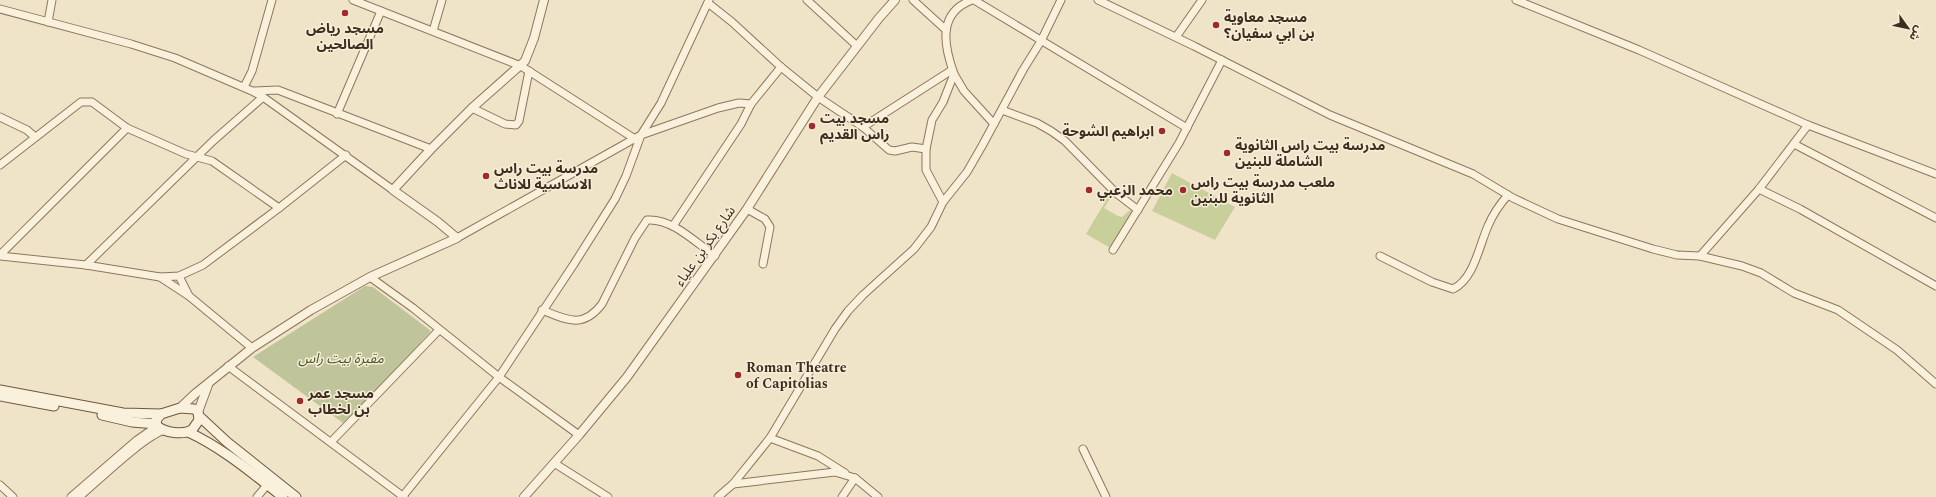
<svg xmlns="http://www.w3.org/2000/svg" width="1936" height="497" viewBox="0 0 1936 497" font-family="Spectral,'Noto Sans Arabic',serif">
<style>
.green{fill:#c9cf9b}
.cemetery{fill:#bfc49a}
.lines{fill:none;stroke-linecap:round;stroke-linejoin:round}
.minor-casing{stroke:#8d765c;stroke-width:9}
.tertiary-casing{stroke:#8d765c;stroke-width:10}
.secondary-casing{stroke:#6f573f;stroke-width:11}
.minor{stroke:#faf1dc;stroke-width:7}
.tertiary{stroke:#faf1dc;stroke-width:8}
.secondary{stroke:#faf1dc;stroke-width:9}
.poi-dot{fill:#9e2a2b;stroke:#f7eed8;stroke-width:1.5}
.labels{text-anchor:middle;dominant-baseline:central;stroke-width:3;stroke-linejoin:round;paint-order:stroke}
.poi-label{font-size:14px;font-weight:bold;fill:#3d2e20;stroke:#f7eed8;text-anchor:start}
.street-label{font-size:14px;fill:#3d2e20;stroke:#f7eed8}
.park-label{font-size:14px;font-style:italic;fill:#4d5a26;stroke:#f7eed8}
</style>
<rect width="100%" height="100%" fill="#f0e4c8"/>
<!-- green -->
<g class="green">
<path d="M1172,173L1235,207L1215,240L1152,211Z"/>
<path d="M1111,192L1119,197H1111L1104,208L1118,216L1122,217L1130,210L1134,213L1112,249L1086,234Z"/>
</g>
<!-- cemetery -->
<path class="cemetery" d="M365,286L373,287L431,331L384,383L343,423L253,357Z"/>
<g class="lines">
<!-- minor casing -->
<g class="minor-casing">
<g id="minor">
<path d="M353,0L521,66L635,139"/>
<path d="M807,0L857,46"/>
<path d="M913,0L946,30"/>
<path d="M974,0L1187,128"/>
<path d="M1098,0L1194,46L1330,115L1473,174L1513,198L1558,219L1653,249L1677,255L1700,256L1742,266L1761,273L1794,293L1838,310L1897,350L1936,384"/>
<path d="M1516,0L1639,50L1808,125"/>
<path d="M708,3L732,22L781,67L818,97L863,127L889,150L895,151L912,147L926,149"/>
<path d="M0,9L131,44L175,58L252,91L263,97L393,190"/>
<path d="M48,22L52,0"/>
<path d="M433,31L442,0"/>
<path d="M1176,37L1202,0"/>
<path d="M954,74L964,91L994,124"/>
<path d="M244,87L252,71L272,0"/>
<path d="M254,91L278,90L431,149"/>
<path d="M472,108L505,124L516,125L519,121L529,71"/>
<path d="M1002,110L1037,123L1051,131L1065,141L1116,193L1138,210"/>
<path d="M337,114L381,11"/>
<path d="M0,117L27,130L35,137"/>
<path d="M863,127L952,70"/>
<path d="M1794,144L1936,218"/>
<path d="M0,165L81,102H92L127,128L186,154L212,161L279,208"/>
<path d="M1759,189L1800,209L1936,286"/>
<path d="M943,202L926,170V149L932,120L943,102L954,74C944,46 937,13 972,0"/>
<path d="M747,209L765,219L770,227L763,264"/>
<path d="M673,226L741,124L751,104L781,67"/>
<path d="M457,238L641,135L661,103L709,0"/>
<path d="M1113,250L1179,143L1222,60"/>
<path d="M0,255L127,128"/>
<path d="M0,256L86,265L160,277L179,276L203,265L279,208L346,155"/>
<path d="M1380,256L1432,282L1453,289C1474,279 1479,246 1488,226C1493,214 1499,205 1508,195"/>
<path d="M1700,256L1759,189L1808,125L1936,174"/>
<path d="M86,265L213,141L263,97"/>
<path d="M179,276L189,296"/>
<path d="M160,277L189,296L252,348"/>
<path d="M370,277L413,308L499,377L579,435"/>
<path d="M542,310C567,320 583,329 602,304L635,238L647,220C672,218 695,242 715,256"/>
<path d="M228,366L404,497"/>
<path d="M770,438L818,456L845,473"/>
<path d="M331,442L439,330"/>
<path d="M1083,449L1106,497"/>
<path d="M554,463L608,497"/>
<path d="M733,484L835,472L855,478L878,497"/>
<path d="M0,485L13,497"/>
<path d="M403,496L499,377L574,264L615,199L626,176L641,135L718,108L739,103L751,104"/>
<path d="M71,497L137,440L157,426"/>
<path d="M79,497C98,481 144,436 165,430"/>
<path d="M257,497L267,485"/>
<path d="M718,497L733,484L770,438L835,329L848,311L863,295L914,249L931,227L943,202L967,172L982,146L1023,70L1041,41L1061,0"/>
<path d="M842,497L855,478"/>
</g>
</g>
<!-- tertiary casing -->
<g class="tertiary-casing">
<g id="tertiary">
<path d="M180,408L196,393L252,348L311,310L370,277L457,238L438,222L393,190L431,149L472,108L525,61L534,38L544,0"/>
<path d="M198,412L208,385"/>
<path d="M524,497L579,435L627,377L747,209L818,97L879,18L895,0"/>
</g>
</g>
<!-- secondary casing -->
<g class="secondary-casing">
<g id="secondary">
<path d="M0,390L123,413L161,414"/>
<path d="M0,396L54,406"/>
<path d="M180,408L194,409L198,412L199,420L192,430C183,435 165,433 157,426L156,420L161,414Z"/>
<path d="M102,415L132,422L156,424"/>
<path d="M199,416L227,442L296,497"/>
<path d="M188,432C223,448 253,474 283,497"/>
</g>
</g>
<!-- minor -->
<use href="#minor" class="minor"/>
<!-- tertiary -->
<use href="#tertiary" class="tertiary"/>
<!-- secondary -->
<use href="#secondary" class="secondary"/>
</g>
<!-- markers -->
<g class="poi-dot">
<circle cx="345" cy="13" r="4"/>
<circle cx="1216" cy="25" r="4"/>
<circle cx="812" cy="126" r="4"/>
<circle cx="1162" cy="131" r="4"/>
<circle cx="1227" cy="153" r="4"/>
<circle cx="486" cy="176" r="4"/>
<circle cx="1089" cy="190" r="4"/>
<circle cx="1183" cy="190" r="4"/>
<circle cx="738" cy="375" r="4"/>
<circle cx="300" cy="401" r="4"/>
</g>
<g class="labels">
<!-- poi labels -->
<g class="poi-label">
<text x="1224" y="17">مسجد معاوية<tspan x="1224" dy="16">بن ابي سفيان؟</tspan></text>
<text x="345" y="28" text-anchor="middle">مسجد رياض<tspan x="345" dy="16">الصالحين</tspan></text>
<text x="820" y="118">مسجد بيت<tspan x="820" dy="16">راس القديم</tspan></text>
<text x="1154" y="131" text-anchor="end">ابراهيم الشوحة</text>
<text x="1235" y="145">مدرسة بيت راس الثانوية<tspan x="1235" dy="16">الشاملة للبنين</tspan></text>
<text x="494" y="168">مدرسة بيت راس<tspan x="494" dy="16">الاساسية للاناث</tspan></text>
<text x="1191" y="182">ملعب مدرسة بيت راس<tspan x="1191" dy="16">الثانوية للبنين</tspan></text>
<text x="1097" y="190">محمد الزعبي</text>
<text x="746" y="367">Roman Theatre<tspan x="746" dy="16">of Capitolias</tspan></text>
<text x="308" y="393">مسجد عمر<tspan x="308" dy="16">بن لخطاب</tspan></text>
</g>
<!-- street labels -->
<g class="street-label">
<text transform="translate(705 246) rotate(-55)">شارع بكر بن علياء</text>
</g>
<!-- park labels -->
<g class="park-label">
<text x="341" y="358">مقبرة بيت راس</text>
</g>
</g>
<!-- north arrow -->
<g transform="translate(1908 28) rotate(123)" stroke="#f7eed8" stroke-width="3" paint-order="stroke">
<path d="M0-3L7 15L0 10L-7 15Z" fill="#3d2e20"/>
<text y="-6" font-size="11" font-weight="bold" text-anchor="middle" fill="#3d2e20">ش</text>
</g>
</svg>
